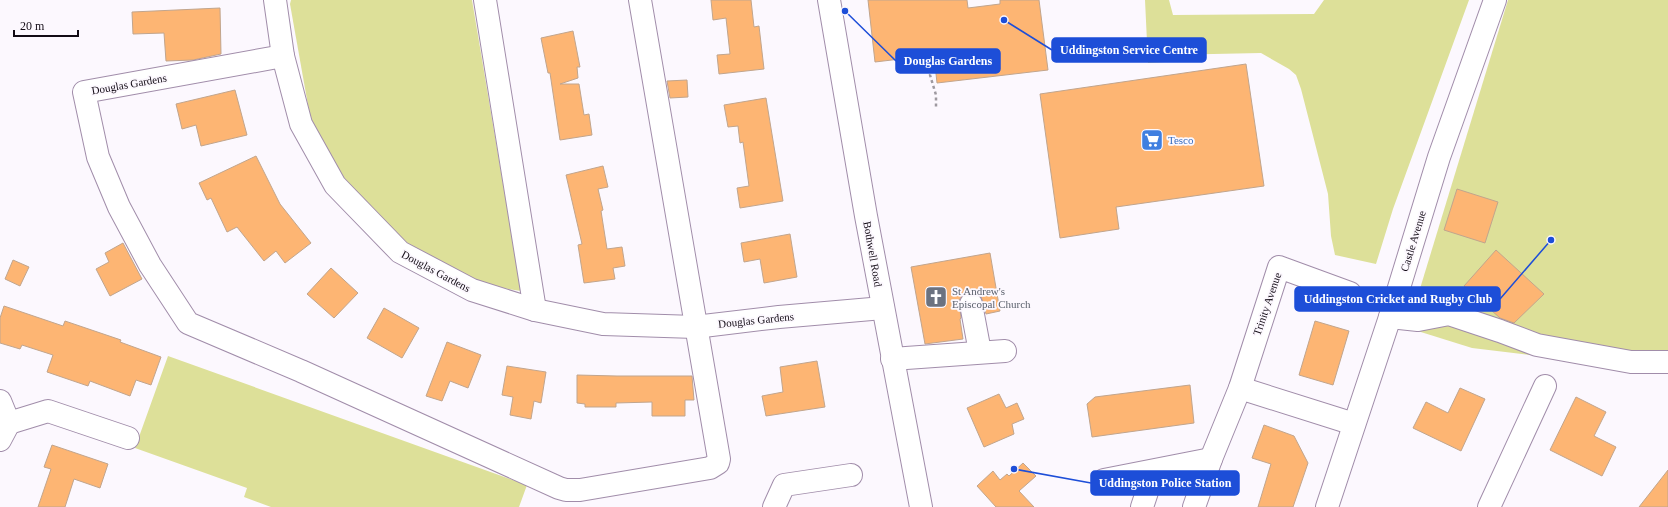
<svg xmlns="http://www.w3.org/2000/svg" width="1668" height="507" viewBox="0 0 1668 507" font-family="'Times New Roman',serif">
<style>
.green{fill:#dde099}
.building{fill:#fdb573;stroke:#c1a58d}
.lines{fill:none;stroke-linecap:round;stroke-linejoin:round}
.minor-casing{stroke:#a18daa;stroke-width:24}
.major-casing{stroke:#a18daa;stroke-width:24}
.path{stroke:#9e99a0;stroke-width:2.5;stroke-dasharray:3 3;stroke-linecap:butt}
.minor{stroke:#fff;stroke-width:22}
.major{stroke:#fff;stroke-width:22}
.labels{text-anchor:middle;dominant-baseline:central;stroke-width:3.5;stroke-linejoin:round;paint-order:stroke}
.street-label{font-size:11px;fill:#120b15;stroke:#fcf8fe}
.shop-label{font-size:11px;fill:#366cbe;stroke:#fcf8fe;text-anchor:start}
.worship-label{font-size:11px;fill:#5b616d;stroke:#fcf8fe;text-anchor:start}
.leader{fill:none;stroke:#1d4ed8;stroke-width:1.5}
.callout-dot{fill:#1d4ed8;stroke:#fcf8fe;stroke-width:1.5}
.callout{fill:#1d4ed8;stroke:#1d4ed8;stroke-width:1.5}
.callout-label{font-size:12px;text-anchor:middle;font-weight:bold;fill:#fff}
</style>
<rect width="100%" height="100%" fill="#fcf8fe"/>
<!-- green -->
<g class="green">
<path d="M291,0H472L521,291L476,284L405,243L348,188L311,122L290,4Z"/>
<path d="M1145,0H1169L1173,15L1314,14L1324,0H1469L1393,209L1376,264L1335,255L1331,236L1328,194L1301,89L1296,75L1289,69L1261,53L1165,55V62L1148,63Z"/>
<path d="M1508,0H1668V372L1472,348L1408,328Z"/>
<path d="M168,356L527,485L519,507H271L244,497L247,488L135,448Z"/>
</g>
<!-- building -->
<g class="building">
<path d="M711,0H751L754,27L759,26L764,69L719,74L717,55L730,54L726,18L713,20Z"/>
<path d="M868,0H967L968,8L1000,4V0H1039L1048,70L937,83L934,55L875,62Z"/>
<path d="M220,8L221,54L193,60L166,61L164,33L133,34L132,12Z"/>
<path d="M573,31L580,67H577L578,78L560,84H579L584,115L589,114L592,135L560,140L550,73H548L541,38Z"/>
<path d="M1246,64L1264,186L1116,207L1119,229L1060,238L1040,94Z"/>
<path d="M687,80L688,97L670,98L667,81Z"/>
<path d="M235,90L247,135L201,146L196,125L182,129L176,104Z"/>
<path d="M766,98L783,201L740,208L737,188L749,186L743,142L740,143L738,126L728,127L724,105Z"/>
<path d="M256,156L280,204L311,243L285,263L276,251L264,261L237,227L227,232L211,198L207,200L199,183Z"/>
<path d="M603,166L608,187L598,189L603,210L601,211L607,249L622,247L625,266L613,268L615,279L584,283L578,245L582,244L566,175Z"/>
<path d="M1457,189L1498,202L1485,243L1444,230Z"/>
<path d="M790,234L797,277L764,283L760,259L744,262L741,243Z"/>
<path d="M123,243L142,279L110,296L96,269L109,262L105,253Z"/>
<path d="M1496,250L1544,294L1514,323L1500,318L1464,286Z"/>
<path d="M990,253L1000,311L986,314L981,296L976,292H968L963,295L959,300L961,318L960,319L963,339L925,344L911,267Z"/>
<path d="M13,260L29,267L20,286L5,279Z"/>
<path d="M331,268L358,293L334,318L307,294Z"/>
<path d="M4,306L63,326L65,321L121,340L120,342L161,357L151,385L136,380L130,396L90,381L88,386L47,372L53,355L22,345L20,349L0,343V318Z"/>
<path d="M384,308L419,328L402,358L367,338Z"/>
<path d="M1315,321L1349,331L1333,385L1299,375Z"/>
<path d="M447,342L481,355L468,388L450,381L442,401L426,396Z"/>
<path d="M817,361L825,407L766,416L762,396L783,392L780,367Z"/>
<path d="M507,366L546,372L541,403L534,401L531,419L510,415L513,397L502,395Z"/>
<path d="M577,375L617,376H692L694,400H685V416H652V402L616,403V407H585V404L577,403Z"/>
<path d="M1190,385L1194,423L1092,437L1087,404L1095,397Z"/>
<path d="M1460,388L1485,399L1461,451L1413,428L1426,402L1448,413Z"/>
<path d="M999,394L1006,408L1017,403L1024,419L1012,424L1014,434L984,447L967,408Z"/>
<path d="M1576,397L1606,412L1594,436L1616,447L1602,476L1550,450Z"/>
<path d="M1264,425L1294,436L1308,463L1293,507H1258L1271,464L1252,458Z"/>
<path d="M52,445L108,464L100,488L74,479L65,507H38L51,469L44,467Z"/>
<path d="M1023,463L1036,476L1019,491L1034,507H996L977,486L993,471L1000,480L1007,474L1009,476Z"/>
<path d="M1668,470V507H1639Z"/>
</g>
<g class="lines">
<!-- minor casing -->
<g class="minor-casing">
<g id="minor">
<path d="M275,0L283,56L301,124L335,185L400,252L472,290L535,310L603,324L695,327L779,317L883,308"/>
<path d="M485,0L535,310"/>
<path d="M283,56L84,92L98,157L119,207L150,265L188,323L301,371L559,488L566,490H580L710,468L718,463L719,459L640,0"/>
<path d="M971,304L980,352"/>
<path d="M1390,317L1418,320L1449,314L1500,331L1537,345L1631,362H1668"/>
<path d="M892,359L1005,351"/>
<path d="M1240,388L1354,424"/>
<path d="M0,401L9,423L0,440"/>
<path d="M9,423L48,411L128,438"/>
<path d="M1104,480L1211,459"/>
<path d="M774,507L784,485L851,475"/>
<path d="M1142,507L1154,471"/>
<path d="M1194,507L1211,459L1240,388L1279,267L1350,293"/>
<path d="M1327,507L1390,317L1439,157L1495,0"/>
<path d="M1489,507L1545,386"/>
</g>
</g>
<!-- major casing -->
<g class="major-casing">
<path id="major" d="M829,0L866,216L921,507"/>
</g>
<!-- path -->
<path class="path" d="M934,63L930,75L936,95V107"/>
<!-- minor -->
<use href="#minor" class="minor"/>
<!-- major -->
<use href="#major" class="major"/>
</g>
<!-- icons -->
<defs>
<g id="supermarket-square" transform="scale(1.15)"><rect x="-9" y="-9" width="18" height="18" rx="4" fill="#3f7fe0" stroke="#fcf8fe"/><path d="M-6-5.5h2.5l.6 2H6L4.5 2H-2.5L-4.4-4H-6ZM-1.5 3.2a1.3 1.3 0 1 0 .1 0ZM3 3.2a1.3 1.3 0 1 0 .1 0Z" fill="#fff"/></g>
<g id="church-square" transform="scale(1.15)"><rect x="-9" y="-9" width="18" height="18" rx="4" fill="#6b7280" stroke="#fcf8fe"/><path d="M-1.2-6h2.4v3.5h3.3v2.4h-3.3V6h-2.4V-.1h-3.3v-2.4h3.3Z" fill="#fff"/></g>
</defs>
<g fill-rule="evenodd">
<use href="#supermarket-square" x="1152" y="140"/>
<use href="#church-square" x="936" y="297"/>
</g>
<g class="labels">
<!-- street labels -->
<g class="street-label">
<text transform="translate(129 84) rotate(-10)">Douglas Gardens</text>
<text transform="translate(1413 241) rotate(-73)">Castle Avenue</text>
<text transform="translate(873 254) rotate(80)">Bothwell Road</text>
<text transform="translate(436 271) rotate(28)">Douglas Gardens</text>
<text transform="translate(1267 304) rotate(-71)">Trinity Avenue</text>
<text transform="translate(756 320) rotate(-6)">Douglas Gardens</text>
</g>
<!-- shop labels -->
<g class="shop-label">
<text x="1168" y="140">Tesco</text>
</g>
<!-- worship labels -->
<g class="worship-label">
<text x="952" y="291">St Andrew's<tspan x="952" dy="13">Episcopal Church</tspan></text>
</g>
</g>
<!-- callouts -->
<path class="leader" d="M1004 20L1052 50M845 11L896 61M1551 240L1500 299M1014 469L1091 483"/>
<g class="callout-dot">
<circle cx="1004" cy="20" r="4"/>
<circle cx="845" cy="11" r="4"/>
<circle cx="1551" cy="240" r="4"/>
<circle cx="1014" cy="469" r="4"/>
</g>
<g class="callout">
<rect x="1052" y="38" width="154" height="24" rx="4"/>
<rect x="896" y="49" width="104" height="24" rx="4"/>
<rect x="1295" y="287" width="205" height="24" rx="4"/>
<rect x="1091" y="471" width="148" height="24" rx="4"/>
</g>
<g class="callout-label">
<text x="1129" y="54">Uddingston Service Centre</text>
<text x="948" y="65">Douglas Gardens</text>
<text x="1398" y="303">Uddingston Cricket and Rugby Club</text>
<text x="1165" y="487">Uddingston Police Station</text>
</g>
<!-- scale -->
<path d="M14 30v6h64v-6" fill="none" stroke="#120b15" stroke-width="2"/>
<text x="20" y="30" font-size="12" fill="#120b15" stroke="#fcf8fe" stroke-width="3" paint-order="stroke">20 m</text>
</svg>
